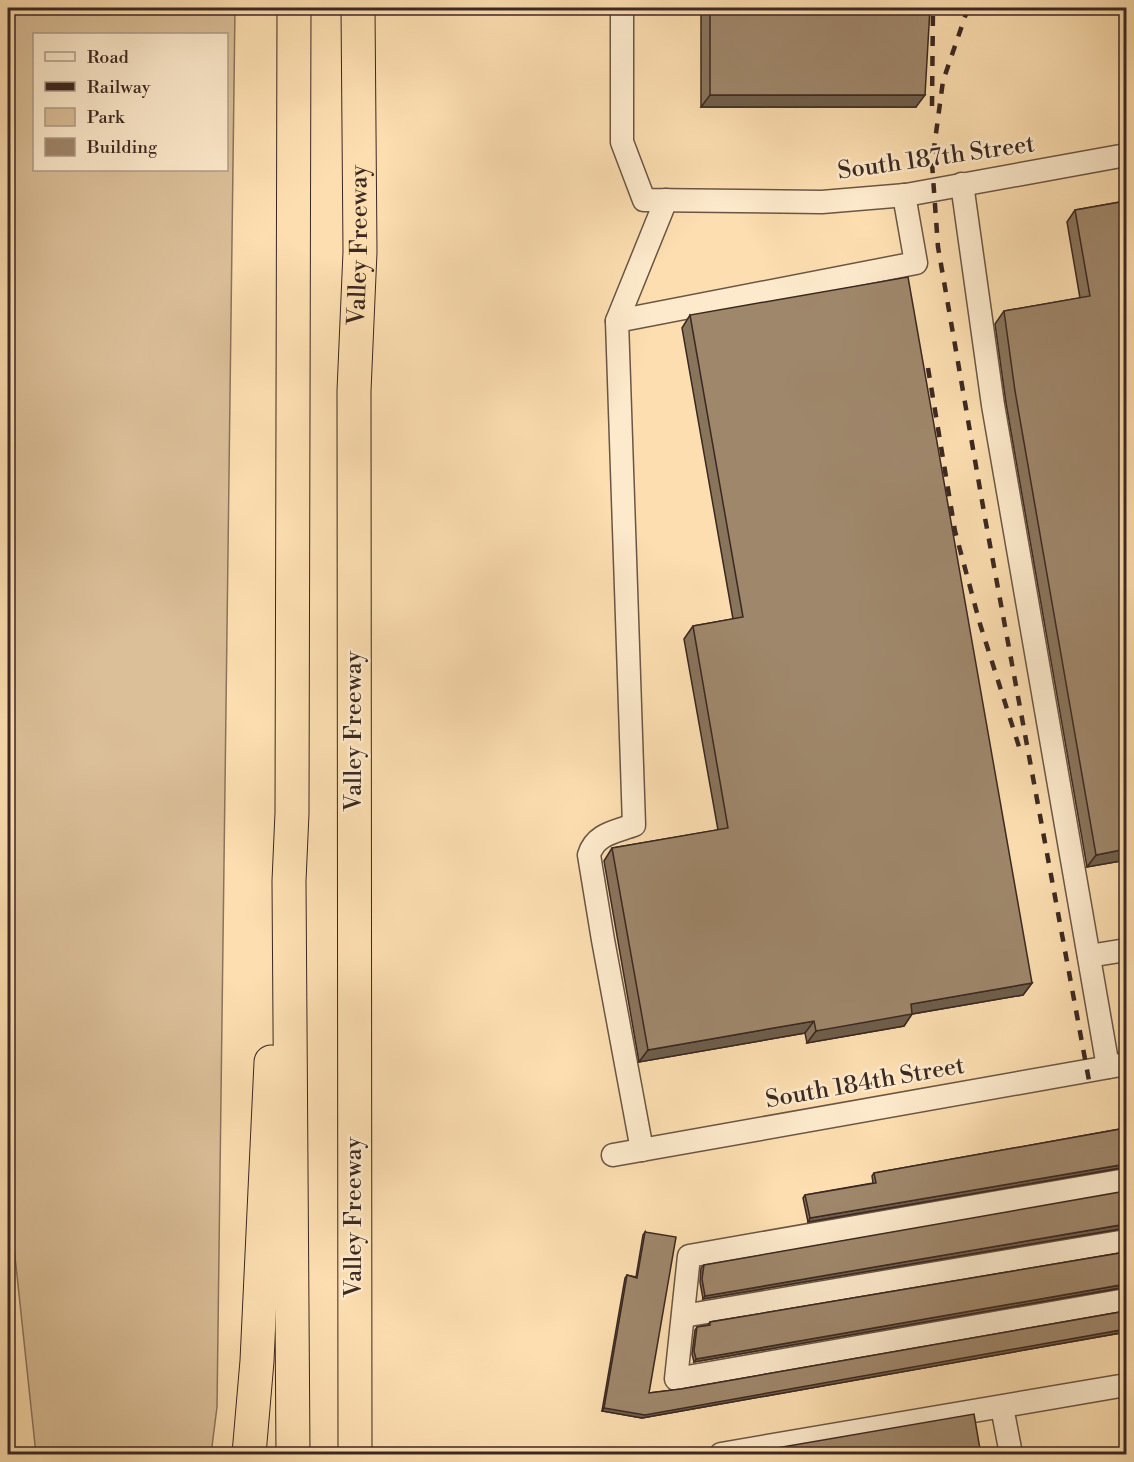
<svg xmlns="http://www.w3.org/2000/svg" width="1134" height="1462" viewBox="0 0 1134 1462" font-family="'Libre Bodoni',serif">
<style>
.green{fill:#dbbf98;stroke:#8b745c;stroke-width:1.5;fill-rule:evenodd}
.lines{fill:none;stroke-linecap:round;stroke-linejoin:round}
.minor-casing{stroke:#6b5645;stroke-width:25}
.highway-casing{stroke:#3b2821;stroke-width:35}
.minor{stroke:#fdeacc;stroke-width:22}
.highway{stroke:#fcdeb0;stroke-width:33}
.rail{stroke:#3b2821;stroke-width:4.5;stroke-dasharray:10 10;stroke-linecap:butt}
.wall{fill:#89745c;stroke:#3b2821;stroke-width:1.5}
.shaded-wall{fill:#6f5e4b;stroke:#3b2821;stroke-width:1.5}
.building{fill:#9f876b;stroke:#3b2821;stroke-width:1.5}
.labels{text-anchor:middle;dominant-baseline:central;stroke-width:5;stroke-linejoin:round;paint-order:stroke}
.street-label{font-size:24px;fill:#3b2821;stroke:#fdeacc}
</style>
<rect width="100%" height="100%" fill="#fcdeb0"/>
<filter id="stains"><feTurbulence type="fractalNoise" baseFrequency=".00333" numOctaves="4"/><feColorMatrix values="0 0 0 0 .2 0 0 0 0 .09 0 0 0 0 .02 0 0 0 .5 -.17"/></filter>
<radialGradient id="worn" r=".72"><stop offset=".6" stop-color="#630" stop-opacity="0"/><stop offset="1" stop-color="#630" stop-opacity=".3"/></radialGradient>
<!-- green -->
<path class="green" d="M8,8H235L217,1407L211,1454H36L8,1191ZM34,34H226V170H34Z"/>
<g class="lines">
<!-- minor casing -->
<g class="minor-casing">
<g id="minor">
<path d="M622,8V142L644,200L822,202L906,195L1126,155"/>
<path d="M962,184L993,405L1108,1067"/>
<path d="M617,321L666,200"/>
<path d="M1089,956L1126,950"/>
<path d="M642,1150L603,940L589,855C595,834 615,832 634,825L617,321L916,263L904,195"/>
<path d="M613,1155L1126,1064"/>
<path d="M1126,1180L689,1256L676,1379L1126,1300"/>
<path d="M683,1316L1126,1241"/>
<path d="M1002,1407L1011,1454"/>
<path d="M721,1454L1126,1385"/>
</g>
</g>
<!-- highway casing -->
<g class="highway-casing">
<g id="highway">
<path d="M249,1454L257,1361L271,1062"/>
<path d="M293,1454L289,881L292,813L294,8"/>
<path id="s1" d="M355,1454L354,391L360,252L358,8"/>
</g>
</g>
<!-- minor -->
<use href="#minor" class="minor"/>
<!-- highway -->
<use href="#highway" class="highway"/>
<!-- rail -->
<g class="rail">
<path d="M968,8L943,81L932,163L938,247L985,518L1090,1086"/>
<path d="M932,106L933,8"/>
<path d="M928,368L955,531L980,624L1021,753"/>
</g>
</g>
<!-- wall -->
<g class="wall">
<path d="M701,8H930L916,107H701Z"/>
<path d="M1126,201V860L1087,867L1006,403L995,324L1004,311L1080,298L1067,222L1075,210Z"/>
<path d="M690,315L1032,983L1023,995L912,1014L904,1026L807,1043L805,1033L639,1062L604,861L612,848L718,830L684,639L693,626L733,619L682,328Z"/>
<path d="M1126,1128V1167L808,1222L803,1198L805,1195L873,1183L872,1176L874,1173Z"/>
<path d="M1124,1228L703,1299L700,1282L701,1268L704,1265Z"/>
<path d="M645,1232L649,1393L681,1389L1126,1311V1332L642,1418L602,1411L625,1278L627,1275L636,1277L643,1235Z"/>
<path d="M1126,1252V1287L694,1362L692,1354L695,1330L697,1327L708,1325L710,1322Z"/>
</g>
<!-- shaded-wall -->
<g class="shaded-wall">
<path d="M710,95H925L916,107H701Z"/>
<path d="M1126,849V860L1087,867L1096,855Z"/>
<path d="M1032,983L1023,995L912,1014L904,1026L807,1043L816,1031L911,1004Z"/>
<path d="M814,1021L805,1033L639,1062L648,1050Z"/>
<path d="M1126,1164V1167L808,1222L810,1218Z"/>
<path d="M1126,1224V1228L703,1299L705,1296Z"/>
<path d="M1126,1284V1287L694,1362L696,1359Z"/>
<path d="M1126,1329V1332L642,1418L602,1411L604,1408Z"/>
</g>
<!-- building -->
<g class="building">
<path d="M710,8H930L925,95H710Z"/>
<path d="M1126,201V849L1096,855L1015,391L1004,311L1090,296L1075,210Z"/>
<path d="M908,277L1032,983L911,1004L912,1014L816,1031L814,1021L648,1050L612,848L728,828L693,626L743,617L690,315Z"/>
<path d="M1126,1128V1164L810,1218L805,1195L876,1183L874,1173Z"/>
<path d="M1126,1191V1224L705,1296L702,1279L704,1265Z"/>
<path d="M645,1232L676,1237L649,1393L681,1389L1126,1311V1329L645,1415L604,1408L627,1275L637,1278Z"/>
<path d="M1126,1252V1284L696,1359L694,1351L697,1327L710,1325V1322Z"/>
<path d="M974,1414L981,1455H736Z"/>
</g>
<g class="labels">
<!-- street labels -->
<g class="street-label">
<text transform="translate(936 158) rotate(-8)">South 187th Street</text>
<text stroke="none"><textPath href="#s1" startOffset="1209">Valley Freeway</textPath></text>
<text transform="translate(354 731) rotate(-90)">Valley Freeway</text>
<text transform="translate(865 1083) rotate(-10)">South 184th Street</text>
<text transform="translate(354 1217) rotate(-90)">Valley Freeway</text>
</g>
</g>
<!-- margin -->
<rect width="1134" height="1462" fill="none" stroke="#fcdeb0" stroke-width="30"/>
<rect x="9" y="9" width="1116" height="1444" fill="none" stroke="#3b2821" stroke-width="3"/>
<rect x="15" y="15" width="1104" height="1432" fill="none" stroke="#3b2821" stroke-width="1.5"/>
<!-- legend -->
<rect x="33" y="33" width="195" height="138" fill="#fdeacc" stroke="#af9c88" stroke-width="1.5"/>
<rect x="45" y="52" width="30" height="9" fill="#fdeacc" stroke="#af9c88" stroke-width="1.5"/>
<text x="87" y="63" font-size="18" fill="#3b2821">Road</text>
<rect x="45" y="82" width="30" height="9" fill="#3b2821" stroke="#af9c88" stroke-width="1.5"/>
<text x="87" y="93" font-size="18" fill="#3b2821">Railway</text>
<rect x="45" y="108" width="30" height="18" fill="#dbbf98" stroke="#af9c88" stroke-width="1.5"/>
<text x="87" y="123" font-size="18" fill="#3b2821">Park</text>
<rect x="45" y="138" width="30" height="18" fill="#9f876b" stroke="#af9c88" stroke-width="1.5"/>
<text x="87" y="153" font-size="18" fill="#3b2821">Building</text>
<rect width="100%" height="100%" filter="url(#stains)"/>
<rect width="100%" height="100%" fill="url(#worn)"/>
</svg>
